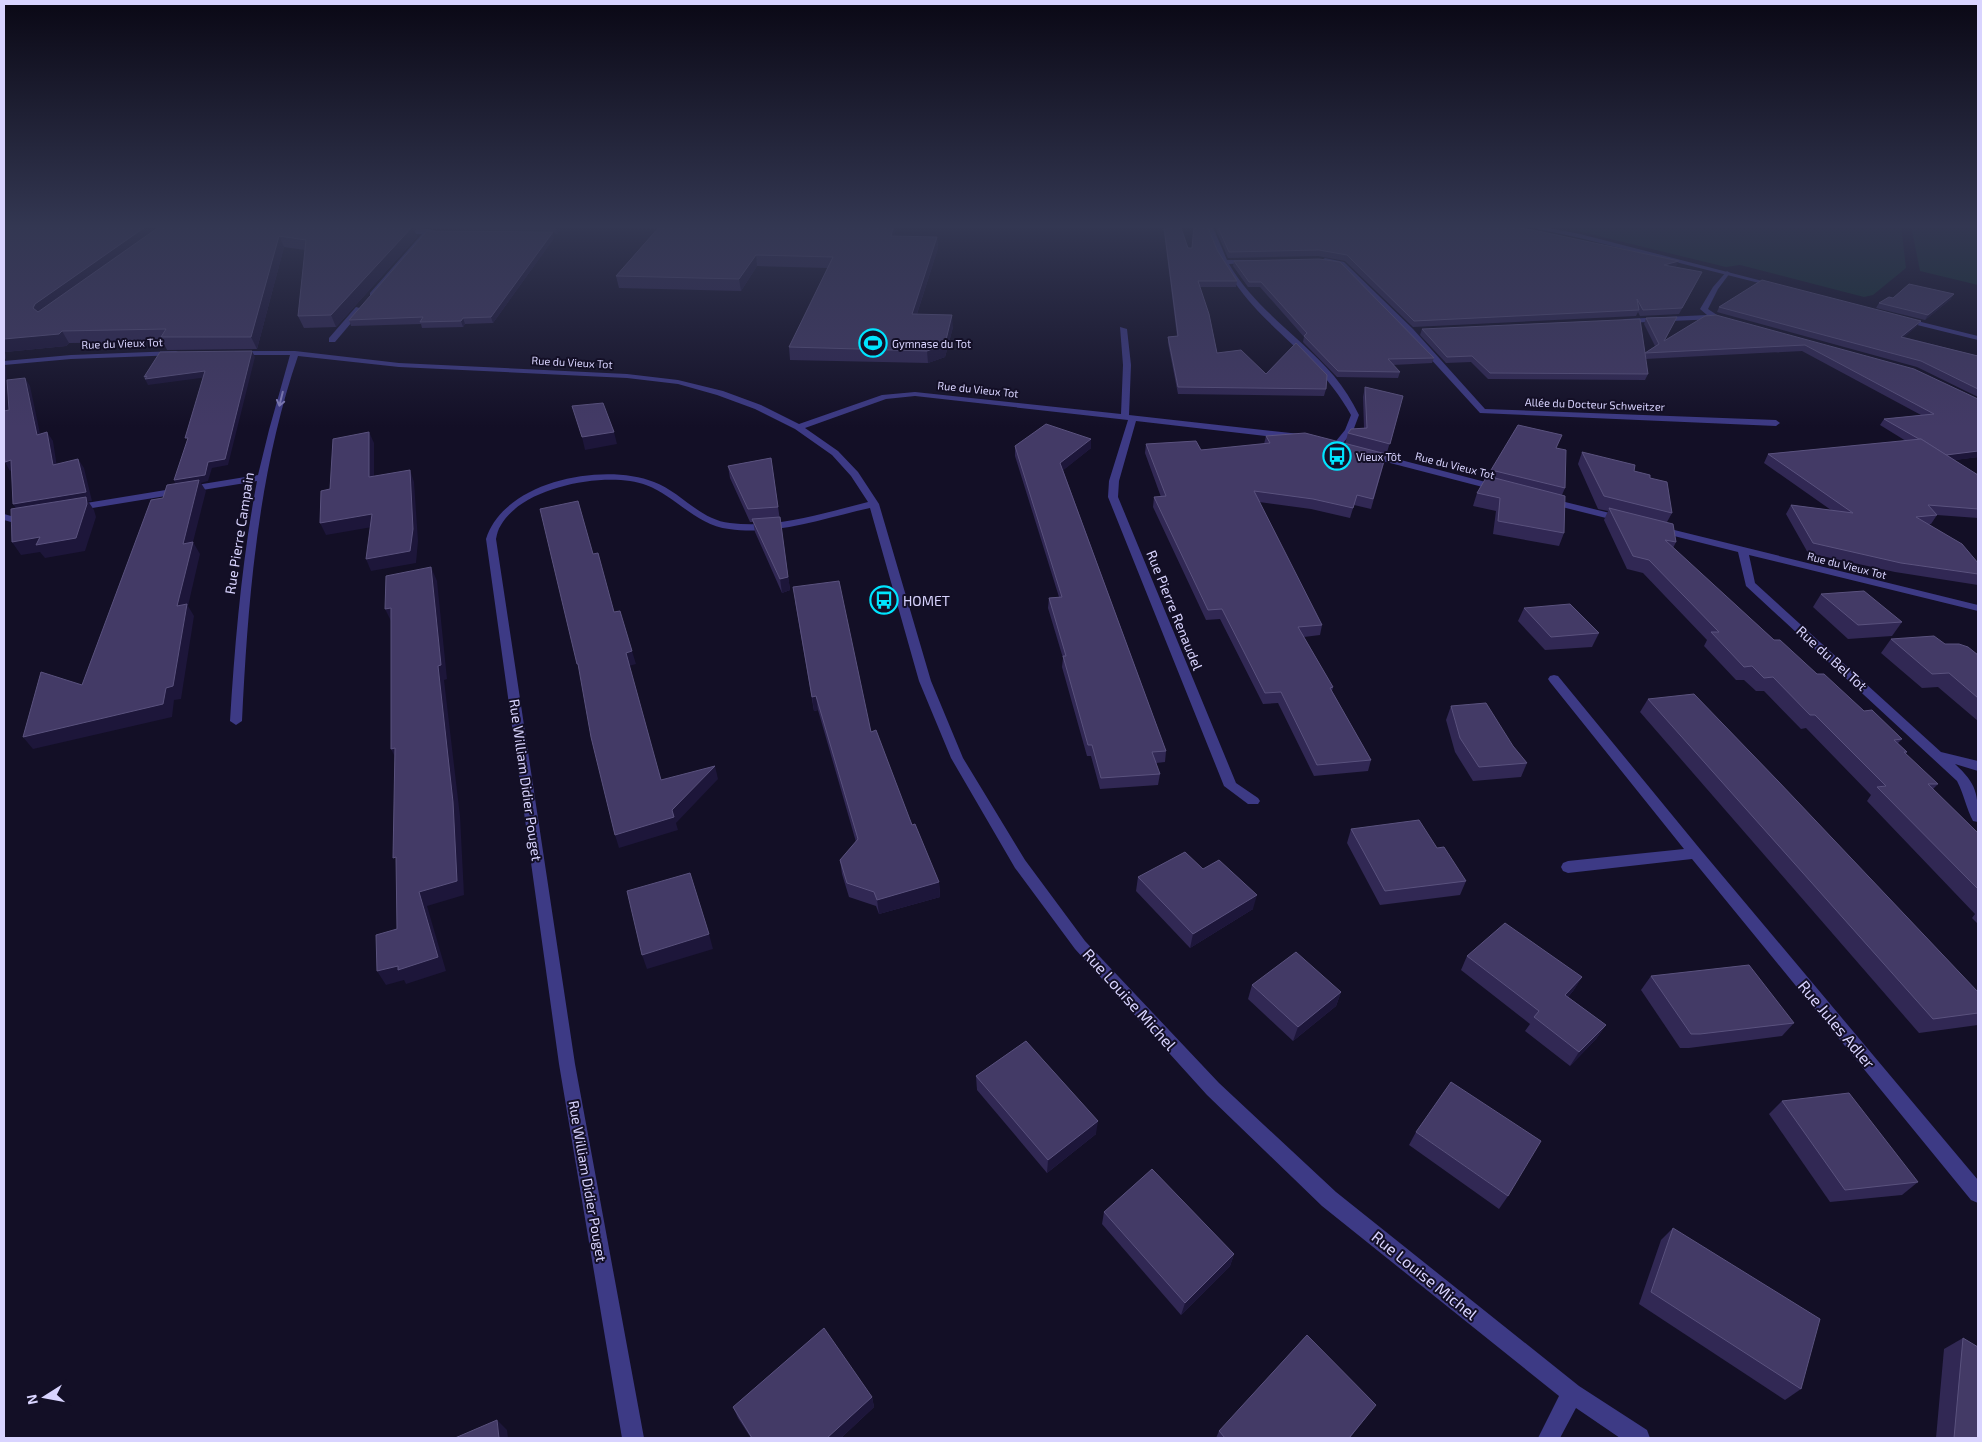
<svg xmlns="http://www.w3.org/2000/svg" width="1982" height="1442" viewBox="0 0 1982 1442" font-family="'Exo 2',sans-serif">
<style>
.green{fill:#12302f}
.lines{fill:none;stroke-linecap:round;stroke-linejoin:round}
.minor{fill:#3d3a85;fill-rule:evenodd}
.tertiary{fill:#3d3a85;fill-rule:evenodd}
.wall{fill:#312854;fill-rule:evenodd}
.shaded-wall{fill:#1d163a}
.building{fill:#433a66;stroke:#5a527e}
.oneway{stroke:#837fbc}
.labels{text-anchor:middle;dominant-baseline:central;stroke-width:4;stroke-linejoin:round;paint-order:stroke}
.far-street-label{font-size:11px;fill:#d9d4ff;stroke:#130f26}
.far-poi-label{font-size:11px;fill:#d9d4ff;stroke:#130f26;text-anchor:start}
.street-label{font-size:14px;fill:#d9d4ff;stroke:#130f26}
.poi-label{font-size:14px;fill:#d9d4ff;stroke:#130f26;text-anchor:start}
.near-street-label{font-size:16px;fill:#d9d4ff;stroke:#130f26}
</style>
<rect width="100%" height="100%" fill="#130f26"/>
<!-- green -->
<g class="green">
<path d="M1553,225H1901L1906,268L1873,295L1864,297L1740,265L1726,267Z"/>
<path d="M1911,225H1978V285L1920,271Z"/>
</g>
<g class="lines">
<!-- minor -->
<g class="minor">
<path d="M1206,225H1212L1227,260H1252L1253,261L1250,263L1229,264C1255,309 1301,337 1334,376C1344,388 1352,401 1359,415L1353,431L1339,448H1333L1332,446L1345,430L1351,415C1320,358 1270,333 1235,283C1222,266 1213,245 1206,225Z"/>
<path d="M428,229L444,233L441,235H428L374,295H370V293L422,234H399L396,232L397,231Z"/>
<path d="M1325,258L1344,262L1413,329L1485,409L1776,420L1780,423L1776,426L1480,413L1407,333L1340,265L1323,261L1322,260Z"/>
<path d="M1727,271L1730,273L1718,289L1708,309L1717,315V319L1625,323L1621,321L1625,319L1707,315L1700,309L1713,287Z"/>
<path d="M356,307L363,309L335,342H329V338Z"/>
<path d="M1120,327L1127,329L1131,365L1129,415L1300,434L1304,437L1300,440L1136,421L1119,481L1118,497L1236,783L1258,798L1260,801L1258,804H1248L1224,786L1108,497L1109,481L1128,420L915,396L886,399L805,428L838,451L858,472L879,504L931,681L963,758L1025,860L1085,941L1219,1083L1336,1192L1579,1386L1647,1430L1650,1438H1620L1576,1408L1560,1438H1538L1559,1396L1322,1206L1207,1095L1075,949L1015,868L951,758L919,681L870,508C824,518 777,536 729,529C695,525 676,496 646,485C608,471 523,486 501,525C498,529 497,534 496,539L575,1064L644,1438H622L559,1064L486,539C504,481 603,462 654,482C681,492 700,520 730,523C777,529 823,513 868,502L851,476L832,455L795,429L755,409L717,395L678,384L627,378L399,367L298,356C258,473 248,598 242,721L236,725L230,721C235,640 242,560 257,481L74,511L69,508L74,505L258,475L269,430L290,355H233L232,353L236,351H295L399,363L627,374L678,380L723,391L761,405L799,424L882,395L915,392L1121,414L1123,365Z"/>
<path d="M176,351L180,353L179,355L71,359L4,365V361L71,355Z"/>
<path d="M1370,452L1501,486L1503,488L1498,491L1367,457V453Z"/>
<path d="M1549,498L1626,517L1627,519L1622,522L1546,503V499Z"/>
<path d="M27,513L32,516L30,518L11,522L4,520V514L11,516Z"/>
<path d="M1658,526L1978,605V611L1749,555L1755,583L1941,752L1978,761V771L1955,764C1977,784 1978,794 1978,822L1973,821C1966,808 1964,794 1957,781L1746,586L1738,552L1654,531V527Z"/>
<path d="M1554,675L1558,676L1700,849L1978,1180V1203L1971,1200L1692,859L1568,873L1563,871L1561,867L1563,863L1568,861L1684,849L1550,682L1548,679L1550,676Z"/>
</g>
<!-- tertiary -->
<g class="tertiary">
<path d="M1519,225H1532L1580,234L1778,285L1775,287L1580,238Z"/>
<path d="M1901,317L1978,336V340L1901,321Z"/>
</g>
</g>
<!-- wall -->
<g class="wall">
<path d="M4,225H897L894,236L937,237L938,248L917,314L953,327L945,357L928,363L790,360L789,347L828,268L757,266L741,291L619,288L616,276L657,229L562,227L557,234L552,231L432,229L429,227L424,229H414L417,237L336,327L304,328L298,316L305,250L284,247L257,349L167,350L163,342L69,343L66,346L5,352L6,359H4ZM154,226H161L156,229Z"/>
<path d="M1214,225H1503L1676,267H1674L1699,278L1679,314L1640,316L1638,312L1636,316L1413,327L1345,261L1318,256L1228,258Z"/>
<path d="M1164,227L1188,248L1217,250L1237,281L1236,287H1200L1217,353L1266,374L1326,389L1324,396L1178,394L1168,343V337L1177,336L1164,232Z"/>
<path d="M554,238L493,323L465,324L463,327L422,328L421,324L351,326L349,320Z"/>
<path d="M1234,261L1434,358L1432,363L1393,365L1400,372L1398,378L1337,377L1303,342L1304,337L1260,287H1248L1233,266Z"/>
<path d="M1893,298L1951,299L1925,320L1876,308L1879,303Z"/>
<path d="M1719,307L1917,326L1904,337L1978,356V397L1917,367L1717,312Z"/>
<path d="M1716,315L1978,399V457L1954,460L1978,475V518L1937,515L1931,524H1929L1978,563V585L1895,572L1808,553L1786,514L1791,505L1831,510L1764,463L1768,454L1906,441L1880,425L1884,419L1921,415L1802,351L1645,359L1648,374L1645,380L1488,379L1471,362L1446,363L1420,335L1422,329L1645,353L1655,346L1644,324L1646,318L1677,317L1665,340Z"/>
<path d="M1365,387L1403,396L1371,509L1354,505L1350,518L1311,509L1259,502L1322,625L1320,635L1304,637L1333,687L1332,691L1371,760L1368,771L1314,776L1278,703L1263,704L1220,619L1206,620L1153,507L1154,497H1161L1145,453L1146,444L1201,450L1264,444L1266,436L1345,444L1348,433L1364,428L1363,397Z"/>
<path d="M1015,446L1091,448L1063,470L1166,751L1165,762L1156,763L1160,774L1158,785L1100,789L1091,756H1087L1062,667L1063,658L1048,608L1049,598L1059,597L1015,456Z"/>
<path d="M1557,448L1565,488L1562,495L1564,533L1559,546L1493,534L1496,511L1473,506L1477,493L1489,477L1491,470Z"/>
<path d="M1582,452L1634,471L1650,478L1672,513L1667,522L1676,542L1673,548L1774,640L1864,711L1902,739L1898,743L1907,752L1905,754L1938,784L1933,789L1978,833V924L1972,918L1975,914L1867,801L1871,795L1806,728L1801,729L1764,691H1756L1744,680H1736L1704,646L1707,640L1643,573L1627,569L1604,520L1608,511L1598,509L1578,464Z"/>
<path d="M771,458L790,590L782,593L755,532L753,522H750L730,478L728,466Z"/>
<path d="M1821,594L1902,622L1892,636L1848,639L1813,607Z"/>
<path d="M795,601L871,732L912,825L939,882L940,897L879,914L876,906L849,897L842,874L840,860L856,842L818,710L814,711Z"/>
<path d="M1524,608L1599,633L1592,647L1545,650L1518,621Z"/>
<path d="M1891,639L1945,644L1978,655V721L1938,687L1922,688L1881,653Z"/>
<path d="M1648,699L1978,992V1025L1919,1033L1640,712Z"/>
<path d="M1451,706L1513,746L1527,763L1521,777L1473,781L1455,752L1446,720Z"/>
<path d="M1351,829L1437,848L1466,881L1460,895L1380,905L1347,843Z"/>
<path d="M1203,869L1253,909L1190,948L1136,891L1138,877Z"/>
<path d="M1467,956L1582,977L1573,991L1568,997L1606,1025L1596,1039L1570,1066L1525,1031L1530,1024L1461,970Z"/>
<path d="M1651,976L1794,1023L1782,1036L1689,1048H1680L1641,990Z"/>
<path d="M1252,985L1341,992L1336,1006L1293,1041L1248,999Z"/>
<path d="M976,1076L1096,1134L1047,1173L977,1090Z"/>
<path d="M1782,1101L1918,1182L1902,1195L1830,1202L1769,1114Z"/>
<path d="M1416,1132L1508,1196L1499,1209L1409,1145Z"/>
<path d="M1104,1212L1234,1254L1230,1266L1181,1315L1102,1224Z"/>
<path d="M1673,1228L1801,1389L1785,1400L1639,1304L1661,1240Z"/>
<path d="M1963,1338L1978,1438H1936L1944,1349Z"/>
<path d="M872,1397L874,1407L841,1438H751L738,1418L733,1407Z"/>
<path d="M1368,1415L1350,1438H1216L1219,1431Z"/>
</g>
<!-- shaded-wall -->
<g class="shaded-wall">
<path d="M148,225H154L158,233L40,321L33,308L35,304Z"/>
<path d="M423,225H428L429,227L424,229Z"/>
<path d="M554,225H561L562,227L557,234Z"/>
<path d="M894,225H897L891,247V236Z"/>
<path d="M413,226L417,237L336,327L331,315Z"/>
<path d="M553,232L554,238L493,323L491,317Z"/>
<path d="M279,236L284,247L257,349L251,337Z"/>
<path d="M937,237L938,248L913,326L912,314Z"/>
<path d="M756,255L757,266L741,291L739,279Z"/>
<path d="M1679,261L1676,267L1662,271L1664,265Z"/>
<path d="M1954,294L1951,299L1925,320L1928,315Z"/>
<path d="M952,315L953,327L945,357L928,363L927,351Z"/>
<path d="M463,318L465,324L463,327L461,321Z"/>
<path d="M1921,321L1917,326L1898,343L1901,337Z"/>
<path d="M62,331L69,343L66,346L5,352L6,359H4V339Z"/>
<path d="M252,351L255,357L228,465L212,468L208,481L201,483L206,491L193,542L200,554L188,606L194,616L181,699L174,700L172,717L33,749L23,737L177,606L183,544L177,487L174,480L208,462Z"/>
<path d="M4,363L6,367L8,410H4Z"/>
<path d="M205,371L208,377L148,385L144,377Z"/>
<path d="M25,378L30,386L42,443L37,435Z"/>
<path d="M47,432L53,441L58,474L53,465Z"/>
<path d="M369,432L374,443V489L369,477Z"/>
<path d="M614,432L617,444L585,450L582,437Z"/>
<path d="M1091,439V448L1060,473V463Z"/>
<path d="M1978,451V457L1941,462L1945,455Z"/>
<path d="M78,459L84,468L92,501H88L94,510L96,517L85,551L45,558L40,552L21,555L12,542L19,513L13,504Z"/>
<path d="M11,460L17,469L10,471L5,462Z"/>
<path d="M410,470L414,482L418,541L416,563L371,571L366,559Z"/>
<path d="M372,514L378,526L326,535L320,523Z"/>
<path d="M782,530L790,590L782,593L780,579Z"/>
<path d="M431,567L437,581L447,679L444,680L460,816L464,895L427,906L446,971L406,984L404,980L386,985L377,971L419,892L438,666Z"/>
<path d="M391,608L392,623L385,609Z"/>
<path d="M632,651L636,664L629,666L626,653Z"/>
<path d="M816,696L818,710L814,711L812,697Z"/>
<path d="M395,748L398,763L391,749Z"/>
<path d="M715,766L718,779L676,823L678,830L619,848L615,835L672,810Z"/>
<path d="M939,882L940,897L879,914L877,900Z"/>
<path d="M1257,895L1253,909L1190,948L1193,934Z"/>
<path d="M709,934L713,949L647,969L642,955Z"/>
<path d="M1582,977L1573,991L1557,1009L1565,995Z"/>
<path d="M1341,992L1336,1006L1293,1041L1298,1027Z"/>
<path d="M1606,1025L1596,1039L1570,1066L1579,1052Z"/>
<path d="M1098,1121L1096,1134L1047,1173L1048,1160Z"/>
<path d="M1234,1254L1230,1266L1181,1315L1185,1303Z"/>
<path d="M872,1397L874,1407L841,1438H827Z"/>
<path d="M497,1420L507,1430L508,1438H499Z"/>
</g>
<!-- building -->
<g class="building">
<path d="M4,225H148L35,304L33,308L38,312L159,227L163,225H352L413,226L331,315L298,316L306,240L279,236L251,337H161L166,329L62,331L59,334L4,339Z"/>
<path d="M661,225H894L891,236L937,237L912,314L952,315L945,344L927,351L789,347L833,257L756,255L739,279L616,276Z"/>
<path d="M1172,225H1180L1188,248H1192L1194,225H1207L1217,250L1237,281H1198L1209,314L1217,353L1241,350L1266,374L1296,343L1327,375L1326,389L1178,387L1168,337L1178,336L1164,227Z"/>
<path d="M1217,225H1503L1538,231L1679,261L1664,265L1702,272L1682,308L1643,310L1637,299L1639,310L1414,321L1347,255L1319,250L1229,252Z"/>
<path d="M427,231L553,232L491,317L463,318L461,321L420,322L423,317L349,320Z"/>
<path d="M1319,259L1340,262L1434,358L1388,359L1400,372L1338,371L1304,336L1307,333L1261,282H1249L1234,261Z"/>
<path d="M1762,280L1921,321L1901,337L1978,356V389L1921,361L1719,307Z"/>
<path d="M1909,284L1954,294L1928,315L1879,303L1889,297L1893,298Z"/>
<path d="M1716,315L1914,369L1978,399V451L1946,455L1921,439H1919L1884,419L1934,414L1805,345L1645,353L1648,374L1490,373L1472,356L1447,357L1422,329L1640,319L1645,353L1659,344L1646,318L1677,317L1664,341L1705,316Z"/>
<path d="M252,351L225,459L208,462L205,475L174,480L188,438H185L205,371L145,379L147,376L144,377L160,352Z"/>
<path d="M25,378L37,435L47,432L53,465L78,459L86,492L13,504L11,460L5,462L4,454V411L9,410L7,380Z"/>
<path d="M1365,387L1403,396L1390,444L1348,433L1351,429L1367,428Z"/>
<path d="M603,403L614,432L582,437L572,406Z"/>
<path d="M1046,424L1091,439L1060,463L1166,751L1152,752L1160,774L1101,778L1092,745H1088L1063,656H1066L1049,598L1062,597L1015,446Z"/>
<path d="M1518,425L1562,435L1556,448L1566,450L1565,488L1491,470Z"/>
<path d="M369,432V477L410,470L413,529L410,551L366,559L372,514L320,523L321,491L330,489L333,439Z"/>
<path d="M1305,433L1386,454L1373,499L1357,495L1353,508L1313,499L1254,491L1322,625L1298,627L1333,687L1330,688L1371,760L1317,765L1281,692L1265,693L1222,609L1208,610L1154,497L1166,496L1146,444L1196,441L1201,450L1270,443L1266,436Z"/>
<path d="M1921,439L1978,475V509L1928,505L1937,515L1916,517L1962,544L1978,563V574L1901,563L1813,543L1791,505L1853,513L1768,454Z"/>
<path d="M1582,452L1635,465L1634,471L1650,475V478L1667,482L1672,513L1604,496Z"/>
<path d="M771,458L778,507L748,509L728,466Z"/>
<path d="M1487,476L1565,496L1564,533L1498,521L1500,498L1477,493Z"/>
<path d="M199,480L183,544L193,542L177,606L187,604L173,686L166,688L163,704L23,737L41,672L82,685L151,500L163,498L167,485Z"/>
<path d="M86,497L87,504L76,538L36,545L40,537L12,542L11,509Z"/>
<path d="M578,501L593,554L598,553L614,612L620,611L632,651L626,653L661,780L715,766L672,810L674,817L615,835L591,737L578,664H577L540,509Z"/>
<path d="M1609,508L1673,524L1676,542L1665,540L1774,640H1780L1817,674H1824L1864,711L1872,710L1902,739L1894,740L1907,752H1904L1938,784H1928L1978,833V889L1877,787L1886,786L1815,715H1810L1773,677L1764,678L1752,666L1744,667L1711,632H1719L1649,560L1633,556Z"/>
<path d="M780,517L788,577L780,579L752,519Z"/>
<path d="M431,567L441,665L438,666L453,802L457,881L419,892L438,957L398,970V966L377,971L376,935L397,929L396,857L393,858L395,748L391,749V608L385,609L386,576Z"/>
<path d="M839,581L871,732L876,730L912,825L915,824L939,882L877,900L874,892L847,883L840,860L858,839L816,696L812,697L793,587Z"/>
<path d="M1864,591L1902,622L1858,625L1821,594Z"/>
<path d="M1570,604L1599,633L1551,637L1524,608Z"/>
<path d="M1934,636L1945,644H1959L1968,647L1978,655V698L1949,673L1932,674L1891,639Z"/>
<path d="M1694,694L1778,781L1978,992V1013L1933,1019L1648,699Z"/>
<path d="M1486,703L1513,746L1527,763L1479,767L1460,738L1451,706Z"/>
<path d="M1419,820L1437,848L1444,847L1466,881L1385,891L1351,829Z"/>
<path d="M1185,852L1203,869L1219,860L1257,895L1193,934L1138,877Z"/>
<path d="M690,873L709,934L642,955L627,891Z"/>
<path d="M1505,923L1582,977L1565,995L1606,1025L1579,1052L1534,1017L1539,1011L1467,956Z"/>
<path d="M1296,952L1341,992L1298,1027L1252,985Z"/>
<path d="M1749,965L1794,1023L1700,1034H1691L1651,976Z"/>
<path d="M1026,1041L1098,1121L1048,1160L976,1076Z"/>
<path d="M1451,1082L1541,1141L1508,1196L1416,1132Z"/>
<path d="M1849,1093L1918,1182L1845,1190L1782,1101Z"/>
<path d="M1152,1169L1234,1254L1185,1303L1104,1212Z"/>
<path d="M1673,1228L1820,1319L1801,1389L1651,1292Z"/>
<path d="M824,1328L872,1397L827,1438H752L733,1407Z"/>
<path d="M1307,1335L1376,1405L1349,1438H1225L1219,1431Z"/>
<path d="M1963,1338L1978,1347V1438H1954Z"/>
<path d="M497,1420L499,1438H455Z"/>
</g>
<!-- one-way arrows -->
<defs><path id="oneway-shaft" d="M-6 0H5M1.5-3L5.5 0L1.5 3" fill="none" stroke-width="1.6" stroke-linecap="round" stroke-linejoin="round" transform="scale(1.25)"/></defs>
<use class="oneway" href="#oneway-shaft" transform="translate(281 399) rotate(104)"/>
<!-- sky -->
<linearGradient id="sky" x2="0" y2="1"><stop stop-color="#0a0815"/><stop offset="0.53" stop-color="#333752"/><stop offset="1" stop-color="#333752" stop-opacity="0"/></linearGradient>
<rect width="1982" height="427" fill="url(#sky)"/>
<!-- icons -->
<defs>
<g id="stadium-ring" transform="scale(1.4375)"><circle r="9.5" fill="#130f26" stroke="#00e5ff" stroke-width="1.5"/><path d="M0-5a6.5 5 0 1 0 0 10a6.5 5 0 1 0 0-10ZM-3.5-1.8h7v3.6h-7Z" fill="#00e5ff"/></g>
<g id="bus-ring" transform="scale(1.4375)"><circle r="9.5" fill="#130f26" stroke="#00e5ff" stroke-width="1.5"/><path d="M-5-6H5V4H4V6H2V4H-2V6H-4V4H-5ZM-3.5-4V0h7V-4ZM-3.5 1.2v1.5H-2V1.2ZM2 1.2v1.5H3.5V1.2Z" fill="#00e5ff"/></g>
</defs>
<g fill-rule="evenodd">
<use href="#stadium-ring" x="873" y="343"/>
<use href="#bus-ring" x="1337" y="456"/>
<use href="#bus-ring" x="884" y="600"/>
</g>
<g class="labels">
<!-- far-street labels -->
<g class="far-street-label">
<text transform="translate(122 343) rotate(-2)">Rue du Vieux Tot</text>
<text transform="translate(572 362) rotate(3)">Rue du Vieux Tot</text>
<text transform="translate(978 389) rotate(6)">Rue du Vieux Tot</text>
<text transform="translate(1595 404) rotate(2)">Allée du Docteur Schweitzer</text>
<text transform="translate(1455 465) rotate(14)">Rue du Vieux Tot</text>
<text transform="translate(1847 565) rotate(14)">Rue du Vieux Tot</text>
</g>
<!-- far-poi labels -->
<g class="far-poi-label">
<text x="892" y="343">Gymnase du Tot</text>
<text x="1356" y="456">Vieux Tôt</text>
</g>
<!-- street labels -->
<g class="street-label">
<text transform="translate(239 533) rotate(-81)">Rue Pierre Campain</text>
<text transform="translate(1175 610) rotate(68)">Rue Pierre Renaudel</text>
<text transform="translate(1832 658) rotate(42)">Rue du Bel Tot</text>
<text transform="translate(526 780) rotate(82)">Rue William Didier Pouget</text>
<text transform="translate(588 1181) rotate(80)">Rue William Didier Pouget</text>
</g>
<!-- poi labels -->
<g class="poi-label">
<text x="903" y="600">HOMET</text>
</g>
<!-- near-street labels -->
<g class="near-street-label">
<text transform="translate(1130 999) rotate(48)">Rue Louise Michel</text>
<text transform="translate(1837 1024) rotate(50)">Rue Jules Adler</text>
<text transform="translate(1425 1275) rotate(39)">Rue Louise Michel</text>
</g>
</g>
<!-- border -->
<rect width="1982" height="1442" fill="none" stroke="#d9d4ff" stroke-width="10"/>
<!-- north arrow -->
<g transform="translate(45 1397) rotate(259)" stroke="#130f26" stroke-width="4" paint-order="stroke">
<path d="M0-4L9 19L0 12L-9 19Z" fill="#d9d4ff"/>
<text y="-8" font-size="14" font-weight="bold" text-anchor="middle" fill="#d9d4ff">N</text>
</g>
</svg>
